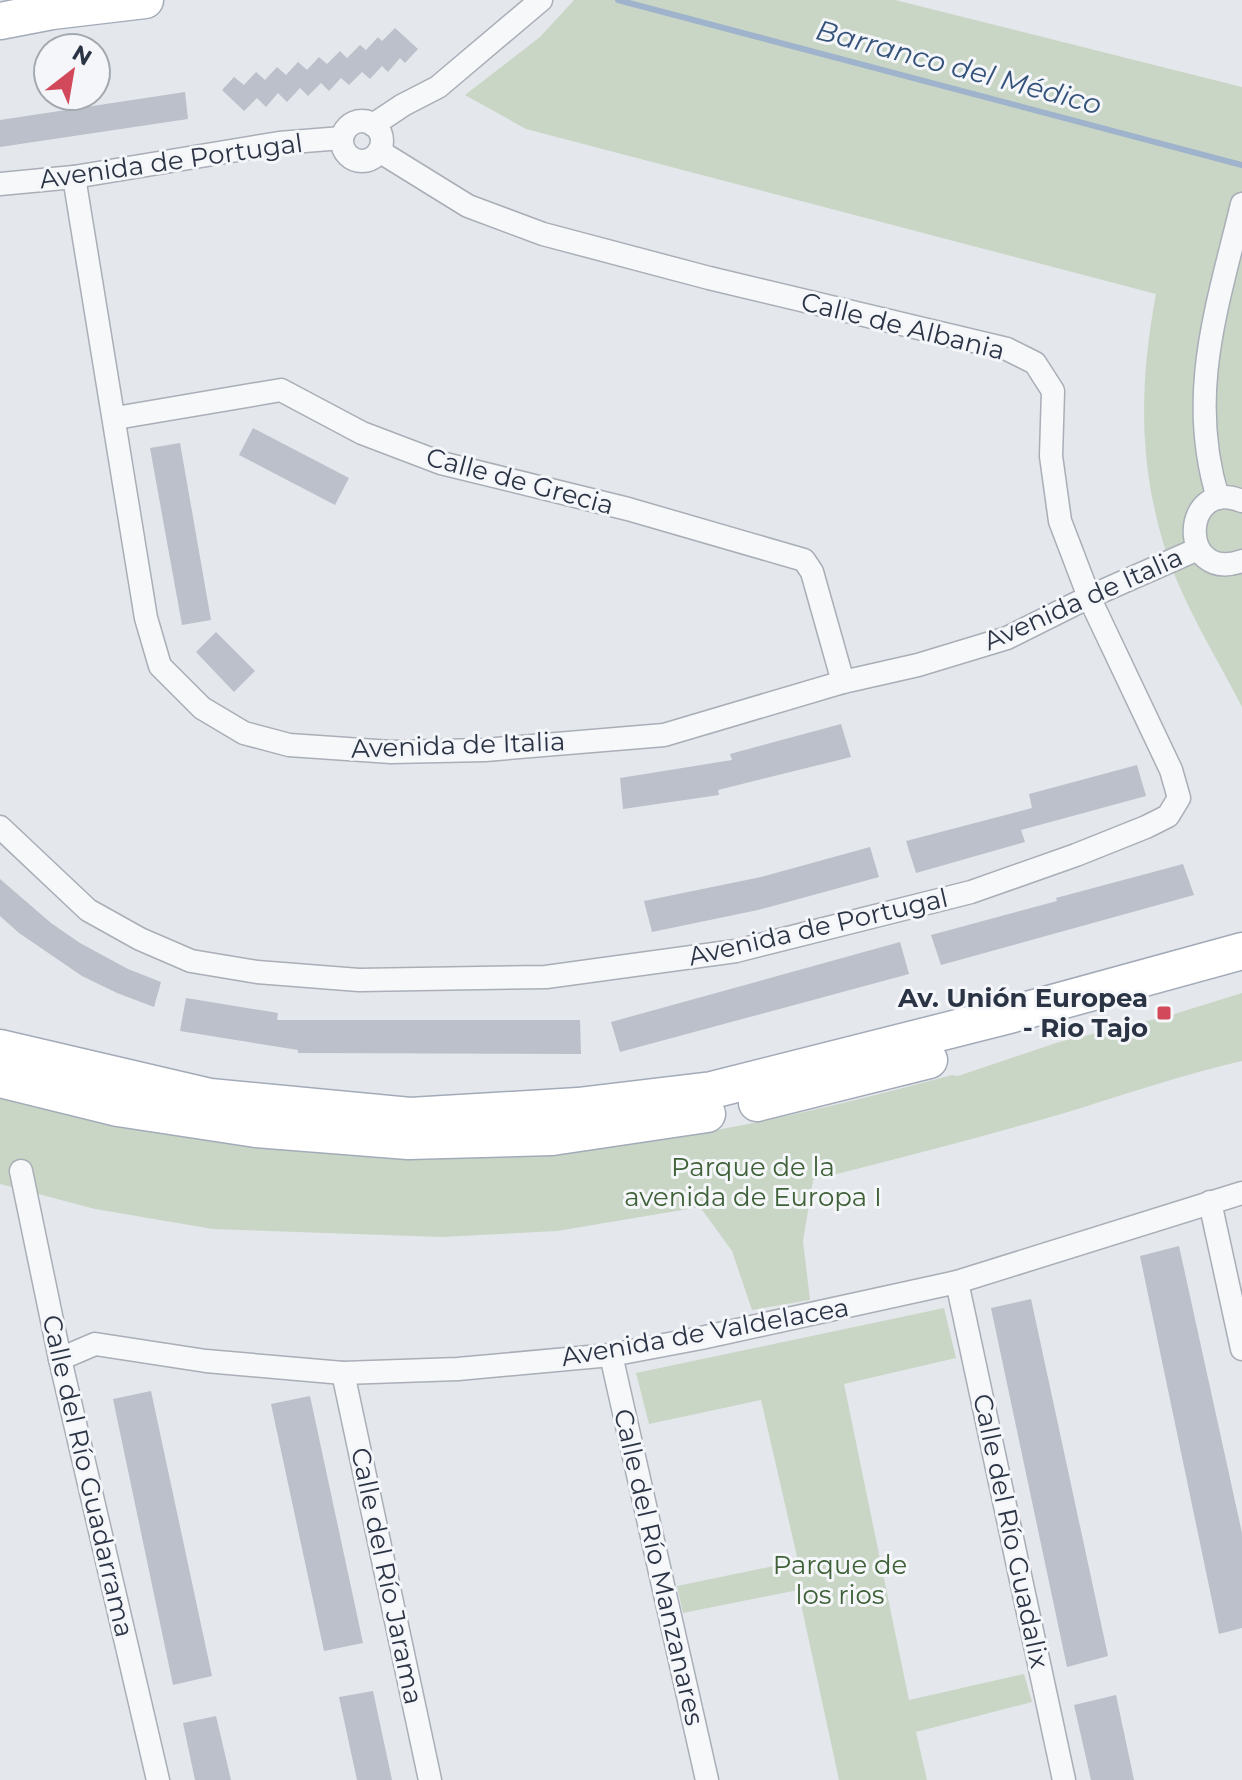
<svg xmlns="http://www.w3.org/2000/svg" width="1242" height="1780" viewBox="0 0 1242 1780" font-family="Montserrat,sans-serif">
<style>
.green{fill:#c9d6c5}
.lines{fill:none;stroke-linecap:round;stroke-linejoin:round}
.stream{stroke:#9fb4cc;stroke-width:6}
.building{fill:#bbc0ca}
.street-casing{stroke:#a9aeb7;stroke-width:25}
.primary-casing{stroke:#a3abb8;stroke-width:39}
.street{stroke:#f7f8fa;stroke-width:22}
.primary{stroke:#fff;stroke-width:36}
.poi-dot{fill:#d1495b;stroke:#f4f6f9;stroke-width:3}
.labels{text-anchor:middle;dominant-baseline:central;stroke-width:6;stroke-linejoin:round;paint-order:stroke}
.street-label{font-size:26px;fill:#2b3445;stroke:#f4f6f9}
.poi-label{font-size:26px;font-weight:bold;fill:#2b3445;stroke:#f4f6f9;text-anchor:end}
.park-label{font-size:26px;fill:#3f6138;stroke:#f4f6f9}
.water-label{font-size:28px;font-style:italic;fill:#34527a;stroke:#f4f6f9}
</style>
<rect width="100%" height="100%" fill="#e4e7ec"/>
<!-- green -->
<g class="green">
<path d="M574,0H895L1242,87V707C1215,654 1180,600 1163,542C1138,458 1140,379 1156,294L526,129L465,95L540,37Z"/>
<path d="M1242,993V1061C1180,1075 1121,1096 1061,1114C979,1138 896,1159 813,1180L803,1241L810,1300L752,1310L732,1251L700,1207L557,1231L442,1237L213,1229L95,1209L0,1184V1096C31,1104 62,1114 93,1120C123,1127 153,1130 183,1135C312,1155 444,1166 574,1152C702,1137 828,1109 952,1075L958,1076L1059,1042L1168,1016Z"/>
<path d="M944,1308L956,1358L844,1384L909,1700L1024,1674L1032,1702L916,1732L927,1780H839L798,1590L683,1613L677,1586L798,1561L761,1400L649,1424L636,1373Z"/>
</g>
<g class="lines">
<!-- stream -->
<path class="stream" d="M618,0L1242,165"/>
</g>
<!-- building -->
<g class="building">
<path d="M395,28L418,49L405,63L400,58L388,72L382,66L370,79L362,72L349,85L341,78L329,91L321,83L308,96L300,88L287,102L278,93L266,107L257,98L244,111L222,90L234,77L244,85L256,72L265,80L277,67L286,75L298,62L307,70L319,57L327,64L340,51L347,58L360,45L366,50L378,37L382,41Z"/>
<path d="M185,92L188,119L0,147V120Z"/>
<path d="M253,428L349,478L335,505L239,455Z"/>
<path d="M180,443L211,620L182,625L150,448Z"/>
<path d="M216,632L255,671L234,692L196,652Z"/>
<path d="M841,724L851,757L718,790L719,795L623,809L620,778L732,760L730,754Z"/>
<path d="M1137,765L1146,796L1021,830L1025,842L916,873L906,841L1032,808L1029,794Z"/>
<path d="M870,847L879,877L758,910L652,932L644,901L761,877Z"/>
<path d="M1183,864L1194,895L941,965L931,935L1057,901L1056,898Z"/>
<path d="M0,879L51,923L80,943L128,969L161,982L154,1007L117,993L82,976L19,933L0,916Z"/>
<path d="M900,942L909,974L620,1052L611,1022Z"/>
<path d="M186,998L278,1013L277,1020H580L581,1054L298,1053V1050L180,1031Z"/>
<path d="M1179,1246L1242,1533V1628L1219,1634L1140,1256Z"/>
<path d="M1031,1299L1108,1656L1067,1667L991,1308Z"/>
<path d="M151,1391L212,1676L173,1685L113,1399Z"/>
<path d="M310,1396L363,1643L324,1651L271,1404Z"/>
<path d="M373,1691L392,1780H357L339,1697Z"/>
<path d="M1116,1695L1134,1780H1091L1074,1705Z"/>
<path d="M216,1716L231,1780H195L183,1723Z"/>
</g>
<g class="lines">
<!-- street casing -->
<g class="street-casing">
<g id="street">
<circle cx="362" cy="141" r="20"/>
<path d="M373,125L403,105L438,87L541,0"/>
<path d="M74,177L146,618L160,666L202,708L244,733L289,745L391,752L485,750L664,735L843,682L918,665L1007,638L1089,597L1198,549"/>
<path d="M0,184L74,177L279,143L342,138"/>
<path d="M116,418L281,390L362,433L441,463L628,509L804,560L812,572L843,682"/>
<path d="M1218,498C1186,394 1218,305 1242,204"/>
<path d="M1242,501C1181,476 1177,584 1242,561"/>
<path d="M0,827L88,910L140,939L191,961L257,972L359,980L546,977L736,951L971,892L1076,855L1146,827L1168,816L1179,798L1171,770L1089,597L1060,521L1051,456L1053,391L1035,363L1007,349L709,278L543,234L468,206L379,151"/>
<path d="M21,1171L60,1359L158,1780"/>
<path d="M1210,1202L1242,1349"/>
<path d="M957,1282L1064,1780"/>
<path d="M611,1355L707,1780"/>
<path d="M60,1359L95,1344L206,1361L343,1373L458,1369L611,1355L701,1338L957,1282L1242,1193"/>
<path d="M343,1373L430,1780"/>
</g>
</g>
<!-- primary casing -->
<g class="primary-casing">
<g id="primary">
<path d="M0,21L52,11L145,0"/>
<path d="M0,1048L210,1097L410,1116L578,1106L712,1090L1009,1015L1242,951"/>
<path d="M0,1079L118,1108L256,1129L408,1141L552,1137L707,1114"/>
<path d="M757,1103L929,1060"/>
</g>
</g>
<!-- street -->
<use href="#street" class="street"/>
<!-- primary -->
<use href="#primary" class="primary"/>
</g>
<!-- markers -->
<rect class="poi-dot" x="1156" y="1005" width="16" height="16" rx="4"/>
<g class="labels">
<!-- street labels -->
<g class="street-label">
<text transform="translate(171 161) rotate(-8)">Avenida de Portugal</text>
<text transform="translate(903 326) rotate(14)">Calle de Albania</text>
<text transform="translate(520 481) rotate(15)">Calle de Grecia</text>
<text transform="translate(1083 599) rotate(-24)">Avenida de Italia</text>
<text transform="translate(458 745) rotate(-2)">Avenida de Italia</text>
<text transform="translate(818 927) rotate(-13)">Avenida de Portugal</text>
<text transform="translate(705 1332) rotate(-10)">Avenida de Valdelacea</text>
<text transform="translate(88 1476) rotate(77)">Calle del Río Guadarrama</text>
<text transform="translate(1011 1531) rotate(78)">Calle del Río Guadalix</text>
<text transform="translate(659 1567) rotate(77)">Calle del Río Manzanares</text>
<text transform="translate(387 1576) rotate(78)">Calle del Río Jarama</text>
</g>
<!-- poi labels -->
<g class="poi-label">
<text x="1148" y="998">Av. Unión Europea<tspan x="1148" dy="30">- Rio Tajo</tspan></text>
</g>
<!-- park labels -->
<g class="park-label">
<text x="753" y="1167">Parque de la<tspan x="753" dy="30">avenida de Europa I</tspan></text>
<text x="840" y="1565">Parque de<tspan x="840" dy="30">los rios</tspan></text>
</g>
<!-- water labels -->
<g class="water-label">
<text transform="translate(959 67) rotate(15)">Barranco del Médico</text>
</g>
</g>
<!-- north arrow -->
<g transform="translate(72 72) rotate(31)"><circle r="38" fill="#f4f6f9" stroke="#a4a8b1" stroke-width="2"/>
<path d="M0-6L14 30L0 20L-14 30Z" fill="#d1495b"/>
<text y="-12" font-size="22" font-weight="bold" text-anchor="middle" fill="#2b3445">N</text>
</g>
</svg>
